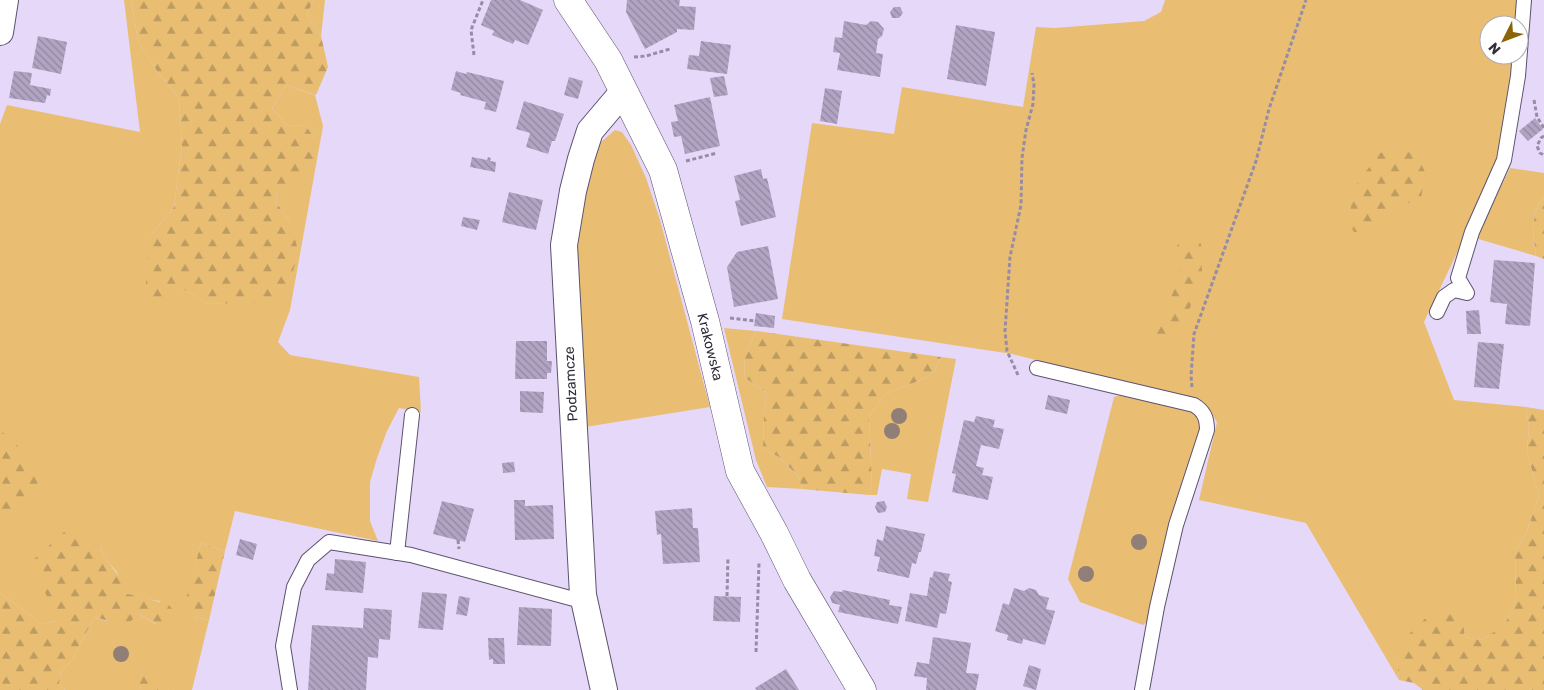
<svg xmlns="http://www.w3.org/2000/svg" width="1544" height="690" viewBox="0 0 1544 690" font-family="Rubik,sans-serif">
<style>
.grass{fill:#e9be73}
.forest{fill:url(#forest-firs)}
.building{fill:url(#building-back-hatch)}
.lines{fill:none;stroke-linecap:round;stroke-linejoin:round}
.service-casing{stroke:#5d526e;stroke-width:16}
.minor-casing{stroke:#5d526e;stroke-width:28}
.tertiary-casing{stroke:#5d526e;stroke-width:29}
.path{stroke:#968ca5;stroke-width:3;stroke-dasharray:4 2.5;stroke-linecap:butt}
.service{stroke:#fff;stroke-width:14}
.minor{stroke:#fff;stroke-width:26}
.tertiary{stroke:#fff;stroke-width:28}
.tree{fill:#907f77}
.labels{text-anchor:middle;dominant-baseline:central;stroke-width:4;stroke-linejoin:round;paint-order:stroke}
.street-label{font-size:14px;fill:#342e3b;stroke:#fff}
</style>
<defs>
<pattern id="forest-firs" width="22" height="20" patternUnits="userSpaceOnUse" patternTransform="scale(1.25)"><rect width="22" height="20" fill="#e9be73"/><path d="M5 1l3.5 6h-7zM16 11l3.5 6h-7z" fill="#be9b60"/></pattern>
<pattern id="building-back-hatch" width="6" height="6" patternUnits="userSpaceOnUse" patternTransform="scale(1.25)"><rect width="6" height="6" fill="#b1a4c3"/><path d="M-1 5l2 2M0 0l6 6M5-1l2 2" fill="none" stroke="#9186a0"/></pattern>
</defs>
<rect width="100%" height="100%" fill="#e5d8f9"/>
<!-- grass -->
<g class="grass">
<path d="M124,0H131L138,41L157,71L179,98L182,143L174,207L151,235L183,289L208,304L243,302L290,223L277,203L276,192L314,137L305,125L288,126L272,108L286,85L315,95L323,126L290,310L278,342L290,355L419,377L421,412L399,408L387,431L377,458L370,482V521L378,541L235,511L225,551L201,543L193,575L194,617L209,620L192,690H174L139,676L141,690H65L59,684L61,671L73,659L94,617L106,621L138,614L156,624L160,601L145,599L124,593L117,572L108,562L98,544L57,621L42,624L0,593V124L7,105L140,132Z"/>
<path d="M313,0H325L321,36L307,15Z"/>
<path d="M1165,0H1519L1517,25H1489V55H1513L1498,167L1424,322L1454,400L1526,407L1529,426L1527,452L1539,496L1526,534L1515,550L1516,601L1504,627L1481,640L1465,637L1460,609L1397,661L1399,680L1306,523L1199,500L1217,422L1204,402L1012,354L782,319L812,123L894,134L902,87L1023,107L1036,27L1055,28L1144,21L1161,12Z"/>
<path d="M615,130L622,132L631,145L646,178L660,220L710,407L585,427L575,227L580,197L600,143Z"/>
<path d="M1510,168L1544,173V197L1535,211L1533,231L1536,256L1475,238Z"/>
<path d="M724,328L756,331L745,358L744,377L767,393L764,411L763,449L779,457L799,477L802,489L767,487L756,460Z"/>
<path d="M941,357L956,359L928,502L907,499L911,474L882,469L877,495H869L872,482L869,416L885,394L926,378L934,372Z"/>
<path d="M1124,394L1191,409L1199,417L1202,425L1149,620L1143,625L1080,602L1068,579L1114,397Z"/>
</g>
<!-- forest -->
<g class="forest">
<path d="M131,0H313L307,15L321,36L328,67L316,95L286,85L272,108L288,126L305,125L314,137V162L301,188L276,192L277,203L290,223L299,253L287,289L267,302L208,304L183,289L176,297L161,302L146,292V267L151,235L174,207L182,143L179,98L157,71L138,41Z"/>
<path d="M1399,147L1418,157L1426,174L1420,202L1398,204L1385,215L1372,232H1354L1348,222L1355,186L1380,153Z"/>
<path d="M1544,197V259L1536,256L1533,231L1535,211Z"/>
<path d="M1193,234L1201,244L1202,274L1193,294L1191,305L1181,330L1171,341L1157,345L1149,338L1170,312L1171,298L1176,283L1180,265L1176,248L1183,235Z"/>
<path d="M756,331L941,357L934,372L926,378L885,394L869,416L872,482L869,495L802,489L799,477L779,457L763,449L764,411L767,393L744,377L745,358Z"/>
<path d="M1526,407L1544,410V690H1423L1414,683L1399,680L1397,661L1409,634L1432,612L1461,609L1465,637L1481,640L1504,626L1516,601L1515,550L1526,534L1539,496L1527,452L1529,426Z"/>
<path d="M0,430L18,446L40,475L33,502L0,527Z"/>
<path d="M64,532L98,544L108,562L128,588L124,593L168,604L177,615L168,630L138,614L126,626L94,617L73,659L61,671L59,684L65,690H0V593L42,624L57,621L32,561Z"/>
<path d="M201,543L225,551L209,620L194,617L184,607Z"/>
<path d="M146,673H155L174,690H141L138,676Z"/>
</g>
<!-- building -->
<g class="building">
<path d="M491,0H520L543,10L528,45L515,40L513,44L492,35L494,31L481,25Z"/>
<path d="M627,0H680L679,6L696,7L694,30L677,29V32L645,49L626,12Z"/>
<path d="M894,7H900L903,13L899,18H892L890,12Z"/>
<path d="M844,21L866,25L871,21L878,22L884,29L882,36L878,39L876,53L883,54L880,77L837,70L840,53L833,52L835,37L842,38Z"/>
<path d="M956,25L995,32L986,86L947,79Z"/>
<path d="M38,36L67,42L61,74L32,68Z"/>
<path d="M701,41L731,45L727,74L687,69L689,55L699,56Z"/>
<path d="M14,71L32,73L30,85L51,89L50,96L47,95L45,103L9,98Z"/>
<path d="M456,71L466,74L467,72L504,81L496,112L484,109L486,102L460,95L461,93L451,90Z"/>
<path d="M724,76L728,95L714,97L710,78Z"/>
<path d="M569,77L583,81L578,99L564,95Z"/>
<path d="M825,88L842,91L837,124L820,121Z"/>
<path d="M710,97L720,146L685,154L681,136L674,137L671,122L678,121L674,105Z"/>
<path d="M524,101L564,114L555,141H552L548,154L526,147L530,133L516,129Z"/>
<path d="M1535,118L1543,129L1528,141L1519,131Z"/>
<path d="M472,157L487,160L488,157L491,158L490,161L496,162L495,172L470,167Z"/>
<path d="M761,169L763,179L767,178L776,217L741,226L735,201L740,200L734,176Z"/>
<path d="M509,192L543,200L536,230L502,222Z"/>
<path d="M463,217L480,220L477,230L461,226Z"/>
<path d="M768,246L778,299L734,307L727,267L737,252Z"/>
<path d="M1494,260L1535,263L1530,326L1505,324L1507,304L1490,302Z"/>
<path d="M1479,310L1481,334H1467L1466,311Z"/>
<path d="M756,313L775,316L774,328L754,326Z"/>
<path d="M516,341H547V361H552L551,373H547V379H515Z"/>
<path d="M1478,342L1504,344L1499,389L1474,387Z"/>
<path d="M520,391L544,392L543,413L520,412Z"/>
<path d="M1048,395L1070,400L1067,414L1045,409Z"/>
<path d="M976,416L995,420L993,427L1004,429L999,449L981,445L976,466L984,468L982,475L993,477L988,500L952,492L956,474L952,473L964,420L974,422Z"/>
<path d="M514,462L515,472L503,473L502,463Z"/>
<path d="M514,500H525V506L553,505L554,539L515,540Z"/>
<path d="M442,501L474,509L465,542L433,534Z"/>
<path d="M884,501L887,507L885,512L878,513L875,507L877,502Z"/>
<path d="M692,508L693,528H698L700,562L663,564L661,534L657,535L655,511Z"/>
<path d="M886,526L925,534L921,552H919L916,564L912,563L909,578L877,571L880,557L874,556L877,539L883,541Z"/>
<path d="M240,539L257,544L253,560L236,555Z"/>
<path d="M335,559L366,562L363,593L325,590L327,573L334,574Z"/>
<path d="M934,571L950,574L948,581L952,582L946,614L940,613L937,628L905,621L910,593L927,596L930,577L932,578Z"/>
<path d="M1014,588L1024,591L1029,588L1036,590L1039,595L1049,598L1046,609L1055,611L1045,645L1023,639L1022,644L1007,640L1008,635L995,631L1003,603L1009,605Z"/>
<path d="M843,590L890,600L889,605L902,607L898,624L838,612L840,605L832,603L830,597L834,591L842,592Z"/>
<path d="M422,592L447,594L443,630L418,628Z"/>
<path d="M459,596L470,598L467,616L456,614Z"/>
<path d="M714,596L741,597L740,622L713,621Z"/>
<path d="M519,607L552,609L551,646L517,645Z"/>
<path d="M364,608L392,610L390,640L379,639L378,658L368,657L366,690H308L312,625L363,628Z"/>
<path d="M933,637L971,643L966,673L979,674L976,690H926L927,678L914,676L917,662L929,664Z"/>
<path d="M488,638H504L505,664H493V659L489,660Z"/>
<path d="M1029,665L1041,669L1036,690L1023,686Z"/>
<path d="M786,669L799,690H757L755,688Z"/>
</g>
<g class="lines">
<!-- service casing -->
<g class="service-casing">
<g id="service">
<path d="M1437,312L1444,297L1454,290L1467,293L1458,278L1472,232L1504,160L1518,76L1524,0"/>
<path d="M1037,368L1194,405C1204,411 1207,418 1207,430L1176,525L1157,607L1142,690"/>
<path d="M397,553L412,415"/>
<path d="M290,690L283,646L294,587L308,560L329,542L411,555L585,602"/>
</g>
</g>
<!-- minor casing -->
<g class="minor-casing">
<g id="minor">
<path d="M0,32L5,0"/>
<path d="M604,690L583,595L564,245L573,191L581,159L590,131L623,92"/>
</g>
</g>
<!-- tertiary casing -->
<g class="tertiary-casing">
<path id="tertiary" d="M568,0L608,60L663,170L705,321L740,471L774,533L797,580L862,690"/>
</g>
<!-- path -->
<g class="path">
<path d="M474,55L471,30L483,0"/>
<path d="M634,57L646,56L670,49"/>
<path d="M1534,100L1537,117L1544,128"/>
<path d="M1544,136L1541,138L1537,146L1540,153L1544,155"/>
<path d="M686,161L717,153"/>
<path d="M730,318L755,321"/>
<path d="M1018,375L1007,351L1005,331L1010,257L1021,205L1022,158L1026,130L1033,104L1034,84L1032,73"/>
<path d="M1192,387L1191,376L1194,334L1256,161L1269,109L1306,0"/>
<path d="M458,540L459,549"/>
<path d="M727,596L728,557"/>
<path d="M756,652L759,563"/>
</g>
<!-- service -->
<use href="#service" class="service"/>
<!-- minor -->
<use href="#minor" class="minor"/>
<!-- tertiary -->
<use href="#tertiary" class="tertiary"/>
</g>
<!-- trees -->
<g class="tree">
<circle cx="899" cy="416" r="8"/>
<circle cx="892" cy="431" r="8"/>
<circle cx="1139" cy="542" r="8"/>
<circle cx="1086" cy="574" r="8"/>
<circle cx="121" cy="654" r="8"/>
</g>
<g class="labels">
<!-- street labels -->
<g class="street-label">
<text transform="translate(710 347) rotate(76)">Krakowska</text>
<text transform="translate(571 384) rotate(-93)">Podzamcze</text>
</g>
</g>
<!-- north arrow -->
<g transform="translate(1504 40) rotate(228)"><circle r="24" fill="#ffffff" stroke="#aeabb1"/>
<path d="M0-4L9 19L0 12L-9 19Z" fill="#8c6405"/>
<text y="-8" font-size="14" font-weight="bold" text-anchor="middle" fill="#342e3b">N</text>
</g>
</svg>
